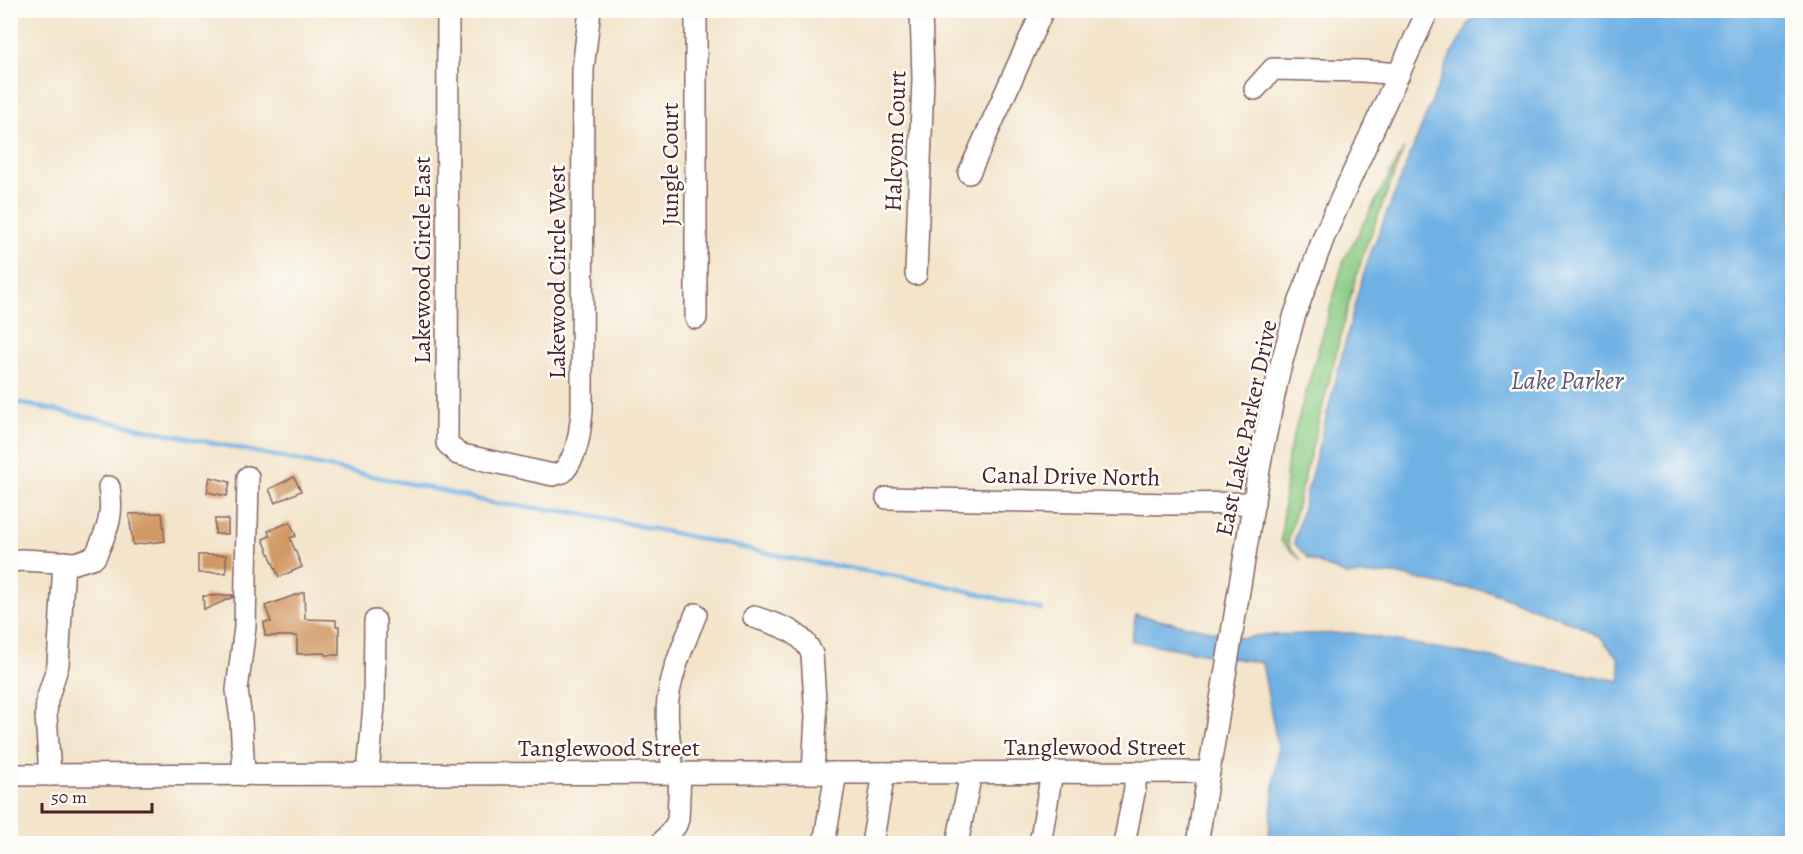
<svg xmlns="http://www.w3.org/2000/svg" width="1803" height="854" viewBox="0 0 1803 854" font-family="Alegreya,serif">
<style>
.green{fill:#89cb83;stroke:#6a7557;stroke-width:1.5}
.water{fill:#6fb1e4;stroke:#5c6888;stroke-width:1.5}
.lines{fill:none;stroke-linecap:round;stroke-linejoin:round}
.stream{stroke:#6fb1e4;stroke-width:4.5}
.building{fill:#d19864}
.minor-casing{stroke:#856463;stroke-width:24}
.minor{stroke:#fff;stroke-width:21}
.labels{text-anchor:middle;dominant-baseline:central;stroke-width:5;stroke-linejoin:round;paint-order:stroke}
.street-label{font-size:24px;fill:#4a1f2b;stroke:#fdfcf7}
.water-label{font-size:26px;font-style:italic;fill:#595975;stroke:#fdfcf7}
</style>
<rect width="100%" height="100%" fill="#fdfcf7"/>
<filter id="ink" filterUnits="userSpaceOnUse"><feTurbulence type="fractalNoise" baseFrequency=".0167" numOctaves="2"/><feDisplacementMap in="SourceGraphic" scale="12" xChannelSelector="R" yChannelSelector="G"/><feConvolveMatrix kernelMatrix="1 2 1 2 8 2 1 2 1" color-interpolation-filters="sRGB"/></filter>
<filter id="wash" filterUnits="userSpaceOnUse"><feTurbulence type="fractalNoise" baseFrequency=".008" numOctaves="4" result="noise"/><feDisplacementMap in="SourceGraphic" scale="24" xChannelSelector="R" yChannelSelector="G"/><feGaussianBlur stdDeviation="1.35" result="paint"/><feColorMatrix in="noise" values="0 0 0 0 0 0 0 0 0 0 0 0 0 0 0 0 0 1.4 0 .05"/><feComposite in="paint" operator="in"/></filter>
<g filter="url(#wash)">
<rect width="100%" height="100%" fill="#f3e4ca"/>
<!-- green -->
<path class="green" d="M1404,148L1364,252L1353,287L1288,541L1290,548L1301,560L1281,541L1288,455L1344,260Z"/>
<!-- water -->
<path class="water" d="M1483,11H1792V843H1268L1278,748L1262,663L1131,641L1136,615L1243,638L1263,635L1352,633L1621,681L1618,658L1601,638L1578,625L1489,591L1449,586L1395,574L1347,575L1309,559L1294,543L1359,289L1370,255L1448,61L1469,23Z"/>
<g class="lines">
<!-- stream -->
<path class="stream" d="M10,401L430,488L492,503L579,513L795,559L930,582L1041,609"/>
</g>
<g id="blocks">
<!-- building -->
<g class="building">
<path d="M210,477L230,482L227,496L207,492Z"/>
<path d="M294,477L301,491L275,503L269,489Z"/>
<path d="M162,513L165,541L133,545L129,514Z"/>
<rect x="215" y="519" width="13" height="15"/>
<path d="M290,522L296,536L290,538L302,567L279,577L263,539L270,536L268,531Z"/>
<rect x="198" y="555" width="28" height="18"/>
<path d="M304,592L305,619L336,620V626H339V655H325V653L297,654V636H265L264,622H271L265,606Z"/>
<path d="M233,595V597L204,610L203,596Z"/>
</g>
</g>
</g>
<g filter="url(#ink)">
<use href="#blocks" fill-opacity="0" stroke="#856463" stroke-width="1.5"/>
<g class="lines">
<!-- minor casing -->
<g class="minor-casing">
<g id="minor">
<path d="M448,10L447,443L458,454L553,475L563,472C578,455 580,432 582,411L583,69L590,10"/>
<path d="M696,10V318"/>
<path d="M1255,89L1273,69L1363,71L1399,74"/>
<path d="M969,173L1043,10"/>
<path d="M916,274L923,79L921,10"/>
<path d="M887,498L1170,504L1254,503"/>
<path d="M10,561L22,560L75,563L95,557C107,530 114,518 109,487"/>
<path d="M754,617C777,625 802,630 812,654L816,717L813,773"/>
<path d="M673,773C671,749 665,723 668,699C672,670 685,641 696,614"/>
<path d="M368,774L374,705L375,621"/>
<path d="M10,775L1209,772"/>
<path d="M50,775L46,715L47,700L58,665L64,562"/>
<path d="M244,775L241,720L237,690L245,627L248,477"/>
<path d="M661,844L676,825L678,819L680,773"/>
<path d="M824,844L836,773"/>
<path d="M872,844L884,773"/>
<path d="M957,844L971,773"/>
<path d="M1040,844L1052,772"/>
<path d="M1124,844L1135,788V772"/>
<path d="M1197,844L1262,452L1279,372L1295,314L1325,234L1428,10"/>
</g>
</g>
<!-- minor -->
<use href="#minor" class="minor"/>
</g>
</g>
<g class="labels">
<!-- street labels -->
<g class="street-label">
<text transform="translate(895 141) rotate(-88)">Halcyon Court</text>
<text transform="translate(670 164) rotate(-90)">Jungle Court</text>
<text transform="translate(422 260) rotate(-90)">Lakewood Circle East</text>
<text transform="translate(557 272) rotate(-90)">Lakewood Circle West</text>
<text transform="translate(1246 428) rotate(-78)">East Lake Parker Drive</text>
<text transform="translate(1071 476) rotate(1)">Canal Drive North</text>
<text x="1095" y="747">Tanglewood Street</text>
<text x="609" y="748">Tanglewood Street</text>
</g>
<!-- water labels -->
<g class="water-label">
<text x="1567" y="380">Lake Parker</text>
</g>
</g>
<!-- margin -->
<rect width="1803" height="854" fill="none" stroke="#fdfcf7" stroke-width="36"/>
<!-- scale -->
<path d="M42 803v9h110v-9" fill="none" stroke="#4a1f2b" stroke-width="3"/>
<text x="51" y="803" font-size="18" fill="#4a1f2b" stroke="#fdfcf7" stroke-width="4.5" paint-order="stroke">50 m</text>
</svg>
